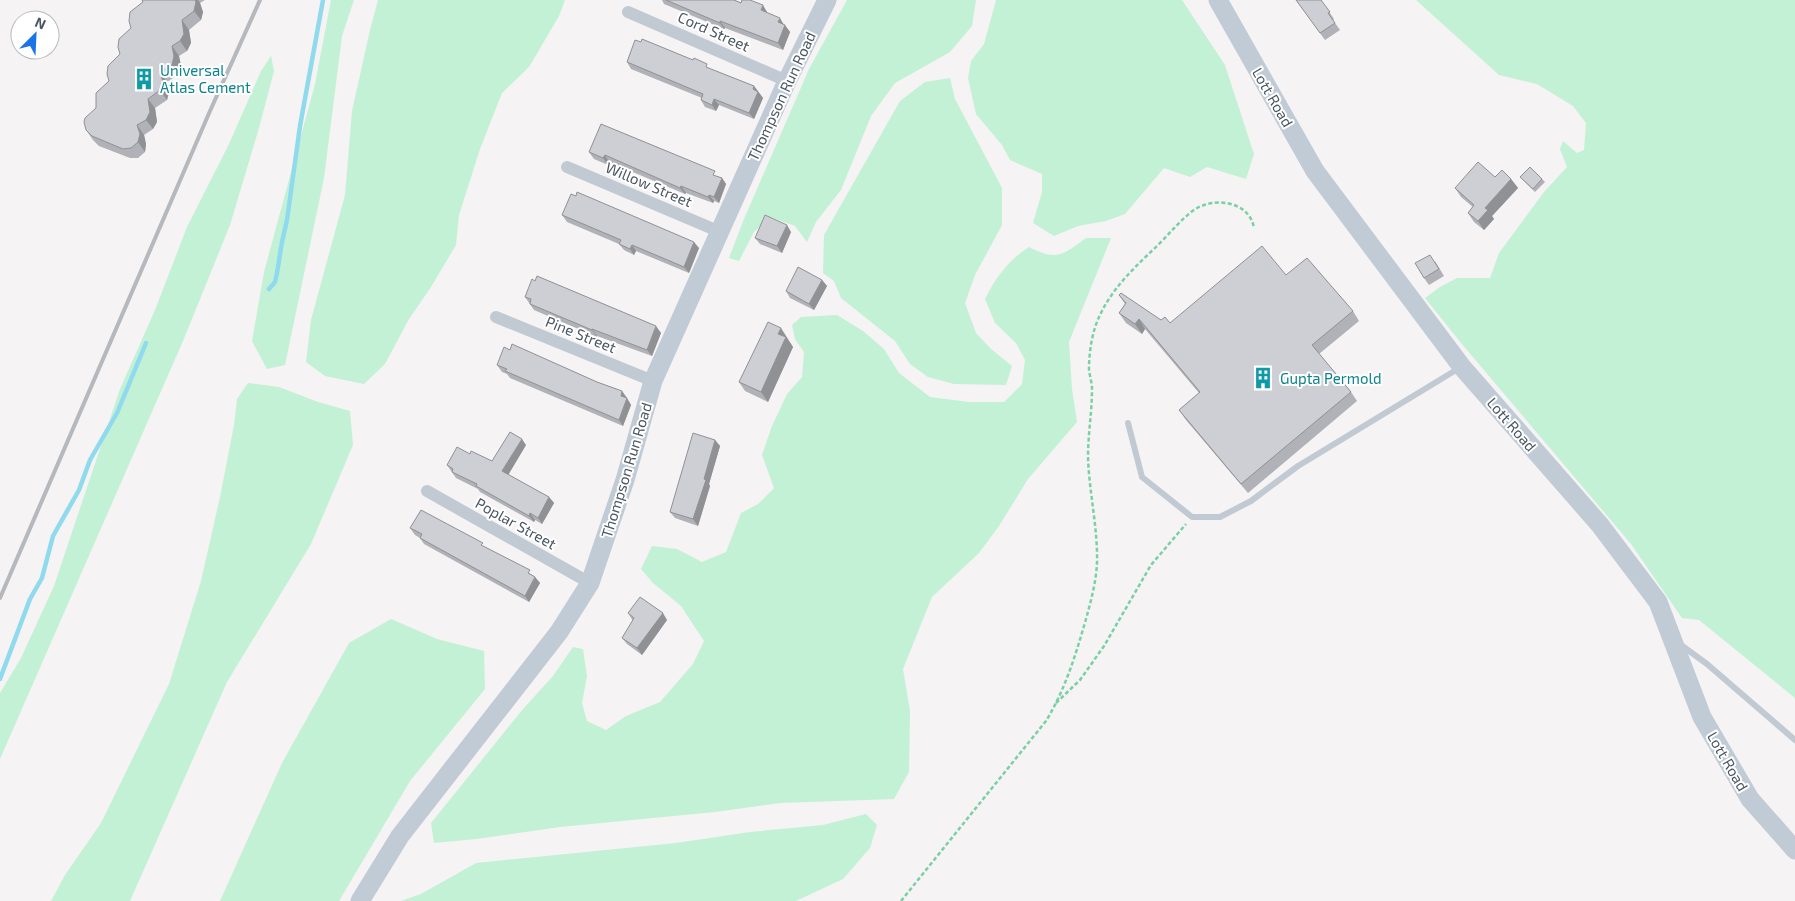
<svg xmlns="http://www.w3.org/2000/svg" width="1795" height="901" viewBox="0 0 1795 901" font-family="'Exo 2',sans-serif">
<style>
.green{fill:#c3f1d5}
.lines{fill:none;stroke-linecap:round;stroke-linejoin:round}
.stream{stroke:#90daee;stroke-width:4.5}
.path{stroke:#7ad0a6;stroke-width:2.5;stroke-dasharray:4 2.5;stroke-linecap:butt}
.lane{stroke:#c1cad2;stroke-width:6}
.street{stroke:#c1cad2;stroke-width:12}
.secondary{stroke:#c1cbd6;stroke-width:19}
.rail{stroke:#b5b8bd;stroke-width:4}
.wall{fill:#b0b2b7}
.shaded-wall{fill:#909195}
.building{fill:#cdcfd5;stroke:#909195}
.labels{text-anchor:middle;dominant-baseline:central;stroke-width:4;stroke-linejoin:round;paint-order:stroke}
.street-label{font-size:15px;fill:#4a5661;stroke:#fff}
.culture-label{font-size:15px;fill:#0d838f;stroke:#fff;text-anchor:start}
</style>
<rect width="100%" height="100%" fill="#f5f3f3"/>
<!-- green -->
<g class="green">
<path d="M331,0H354L342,36L324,178L285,365L267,369L252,341L264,272L315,84Z"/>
<path d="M378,0H565L559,16L529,67L502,93L480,149L459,215L456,245L431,287L409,319L385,364L364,384L325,376L306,362L311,320L345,195L352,111L370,30Z"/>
<path d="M847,0H976L972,26L950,52L895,83L871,116L841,190L816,222L807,242L795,226L770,217L754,232L739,261L729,258L744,219L809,69Z"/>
<path d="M996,0H1182L1225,65L1254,154L1246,179L1207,167L1190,177L1164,168L1125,214L1106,221L1078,226L1054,236L1033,223L1042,192V174L1010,160L1002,145L976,114L968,78L971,61L984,44Z"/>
<path d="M1416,0H1795V698L1699,620L1682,618L1631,544L1461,343L1425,298L1440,287L1457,278H1490L1499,253L1544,192L1567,167L1560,149L1563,141L1577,153L1584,150L1586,123L1573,106L1537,84L1499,75Z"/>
<path d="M271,56L274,71L259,128L230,225L183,341L0,759V693L21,658L54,586L120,389L155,310L187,227L229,144L261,71Z"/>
<path d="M950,78L955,99L1002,188V225L975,275L965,303L976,333L991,349L1012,366L1006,385L954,384L928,377L910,364L895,341L841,298L834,281L823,273L824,235L900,101L925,82Z"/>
<path d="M1086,238H1111L1069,342L1072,389L1077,422L1028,479L999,526L979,553L932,597L903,669L910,711L909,772L894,799L780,803L715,812L560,827L476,839L434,843L431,823L523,709L553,676L573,647L583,649L587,676L582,703L587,721L606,730L626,716L660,702L693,664L704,641L681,606L653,583L641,569L652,546L677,549L702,562L726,552L741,513L758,504L774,488L762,455L772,426L787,394L802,377L804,352L795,339L792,325L801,317L837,315L863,331L884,349L899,373L930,397L969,402H1004L1022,384L1025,360L1016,343L995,323L985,299C996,277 1009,260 1029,247C1057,262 1064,254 1086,238Z"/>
<path d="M248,383L279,387L318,402L350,411L353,445L311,544L227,682L130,901H51L65,875L101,823L169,684L201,581L220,497L234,425L237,399Z"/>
<path d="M391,619L437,639L484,651L485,689L410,781L339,901H220L282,763L349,643Z"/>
<path d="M866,814L877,825L870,848L843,879L796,901H401L421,894L476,863L676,843L750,832L823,825Z"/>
</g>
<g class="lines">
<!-- stream -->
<g class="stream">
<path d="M269,289L275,282L277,273L282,242L287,220L300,126L323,0"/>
<path d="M0,679L30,599L42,578L53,536L79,490L90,460L117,413L146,343"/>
</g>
<!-- path -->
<g class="path">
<path d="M1056,703L1080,680L1104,646L1151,565L1186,524"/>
<path d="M901,901L1046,721C1065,690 1076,654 1086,619C1091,601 1096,582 1097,563C1098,528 1089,492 1088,457C1088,434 1092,412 1092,389C1092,383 1090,377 1089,370C1089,352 1092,331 1100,315C1113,287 1136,266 1158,245C1169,234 1178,223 1190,213C1209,196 1249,199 1254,228"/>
</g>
<!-- lane -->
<g class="lane">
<path d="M1128,423L1142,477L1192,517H1220L1251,501L1298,466L1461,367"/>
<path d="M1681,645L1707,664L1795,740"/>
</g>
<!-- street -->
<g class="street">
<path d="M628,12L787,81"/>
<path d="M567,167L718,231"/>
<path d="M496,317L653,381"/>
<path d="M427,491L590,583"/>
</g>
<!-- secondary -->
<g class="secondary">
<path d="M1218,0L1315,171L1462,367L1600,525L1658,602L1702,717L1750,799L1795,850"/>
<path d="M360,901L400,836L559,632L590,583L625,480L653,381L787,81L827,0"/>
</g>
<!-- rail -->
<path class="rail" d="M0,598L210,111L260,0"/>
</g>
<!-- wall -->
<g class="wall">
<path d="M142,0H205L200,3L203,12L201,20L189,30L191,43L187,51L179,56L181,66L179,74L167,82L169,92L167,100L155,108L157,122L153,129L144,135L146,144L145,152L138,158H130L99,146L93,140L86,130L109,81L143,2Z"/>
<path d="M662,0H734L767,12V13L784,25L790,32L783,50L725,28L724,29L664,4Z"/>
<path d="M1296,0H1321L1334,19L1333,20L1340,30L1325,40Z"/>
<path d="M627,62L710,69L754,86L763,98L754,119L719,105L716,111L705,107L701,100L702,98L631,69Z"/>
<path d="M589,152L718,177L722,178L726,184L719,203L714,201L713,203L686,193L685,194L609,162L608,165L594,159Z"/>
<path d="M1495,177L1511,179L1518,188L1492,216L1494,219L1484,230L1474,222L1468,213L1473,207L1461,197L1455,188Z"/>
<path d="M1520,177L1542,179L1545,182L1535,192Z"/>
<path d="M562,215L699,248L689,273L636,251L634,255L624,250L619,244L567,222Z"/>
<path d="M791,232L782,253L760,244L755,238Z"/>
<path d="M1435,261L1444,276L1429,285L1424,278Z"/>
<path d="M1286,275L1353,311L1359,321L1319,354L1351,392L1357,401L1248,493L1186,420L1179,410L1199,393L1145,329L1142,334L1126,323L1119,313L1125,304L1119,295L1161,320L1170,323Z"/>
<path d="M822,280L827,286L814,310L790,298L786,291Z"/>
<path d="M525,297L661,333L652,356L597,336V337L534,310Z"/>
<path d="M788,338L787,339L793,347L768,402L745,391L739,382Z"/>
<path d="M497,365L597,382L622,391L631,405L623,426L510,378L507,374L502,372Z"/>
<path d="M715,440L720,446L709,484L710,486L698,526L675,518L670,512Z"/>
<path d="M526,445L508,475L549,497L554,503L542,524L535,520L534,522L480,492L478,489L456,478L447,465L470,454L492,461Z"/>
<path d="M410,528L487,548L534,576L540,583L529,602L424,544L420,538L415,535Z"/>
<path d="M628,613L667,620L642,655L627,644L622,638L633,621Z"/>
</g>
<!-- shaded-wall -->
<g class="shaded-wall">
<path d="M195,0H198L200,3L203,12L201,20L194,11Z"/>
<path d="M763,5L767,12L765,17L761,10Z"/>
<path d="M780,18L784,25L778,22Z"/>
<path d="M182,20L189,30L191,43L187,51L180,41Z"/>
<path d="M720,21L725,28L724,29L720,23Z"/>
<path d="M785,25L790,32L783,50L778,43Z"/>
<path d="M172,46L179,56L181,66L179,74L172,65Z"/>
<path d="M160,72L167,82L169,92L167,100L160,90Z"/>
<path d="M754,86L763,98L754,119L749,113L753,89Z"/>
<path d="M148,99L155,108L157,122L153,129L146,120Z"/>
<path d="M714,99L719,105L716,111L712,105Z"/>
<path d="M137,125L144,135L146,144L145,152L138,142Z"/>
<path d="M605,155L609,162L608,165L603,158Z"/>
<path d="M722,178L726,184L719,203L714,197Z"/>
<path d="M1511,179L1518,188L1492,216L1494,219L1484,230L1478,221L1485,208Z"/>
<path d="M681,186L686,193L685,194L680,188Z"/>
<path d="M709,195L714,201L713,203L708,197Z"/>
<path d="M787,225L791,232L782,253L777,246Z"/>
<path d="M694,242L699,248L689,273L684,267Z"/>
<path d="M632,245L636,251L634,255L630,249Z"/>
<path d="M822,280L827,286L814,310L809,304Z"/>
<path d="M1139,319L1145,329L1142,334L1135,324Z"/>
<path d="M656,326L661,333L652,356L647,350Z"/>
<path d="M781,328L793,347L768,402L761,392L778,334Z"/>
<path d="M592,329L597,336V337L592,330Z"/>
<path d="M622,391L627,398L621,396Z"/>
<path d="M627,398L631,405L623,426L619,420Z"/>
<path d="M522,439L526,445L507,477L502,471Z"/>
<path d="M715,440L720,446L709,484L710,486L698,526L693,519Z"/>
<path d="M549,497L554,503L542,524L538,518Z"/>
<path d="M530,513L535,520L534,522L529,516Z"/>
<path d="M535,577L540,583L529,602L525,596Z"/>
<path d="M663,613L667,620L642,655L637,648Z"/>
</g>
<!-- building -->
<g class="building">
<path d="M142,0H195L196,2L194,11L182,20L184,34L180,41L172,46L174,56L172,65L160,72L163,82L160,90L148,99L150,112L146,120L137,125L140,134L138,142L131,148L123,149L92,136L86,130L84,122L85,118L96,108V93L109,81L107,74L108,66L120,54L118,47L119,39L131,28L129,21L130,12L143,2Z"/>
<path d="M666,0H734L741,3L742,0H750L763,5L761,10L780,18L778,22L785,25L778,43L720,21V23Z"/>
<path d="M1296,0H1321L1330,12L1328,13L1335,23L1320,33Z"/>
<path d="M642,39L693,60L694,58L707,64L706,67L754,86L753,89L758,92L749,113L714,99L712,105L701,100L703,94L627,62L635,40L641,42Z"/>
<path d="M601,124L715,171L713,175L722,178L714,197L709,195L708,197L681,186L680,188L605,155L603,158L589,152Z"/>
<path d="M1478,162L1495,177L1502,170L1511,179L1485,208L1488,210L1478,221L1468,213L1474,205L1455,188Z"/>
<path d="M1530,167L1542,179L1533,189L1520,177Z"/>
<path d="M577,192L694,242L684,267L632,245L630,249L619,244L621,240L562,215L571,194L576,196Z"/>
<path d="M765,215L787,225L777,246L755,238Z"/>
<path d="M1262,246L1286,275L1307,258L1353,311L1312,345L1351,392L1241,484L1179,410L1200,392L1139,319L1135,324L1119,313L1126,303L1119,295L1121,293L1161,320L1165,317L1170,323Z"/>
<path d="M1430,255L1439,269L1424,278L1415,263Z"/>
<path d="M798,267L822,280L809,304L786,291Z"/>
<path d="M537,276L656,326L647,350L592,329V330L530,304L531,299L525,297L532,279L535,281Z"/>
<path d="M768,322L781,328L778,334L786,337L761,392L739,382Z"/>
<path d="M512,344L597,382L622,391L621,396L627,398L619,420L505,371L507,369L497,365L504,347L510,350Z"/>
<path d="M510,432L522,439L502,471L549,497L538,518L530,513L529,516L476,486L477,484L452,472L453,469L447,465L457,447L470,454L471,451L492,461Z"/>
<path d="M693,433L715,440L704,479L706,480L693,519L670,512Z"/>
<path d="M421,510L483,543L481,545L530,570L528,573L535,577L525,596L420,538L422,534L410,528Z"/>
<path d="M640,597L663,613L637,648L622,638L634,618L628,613Z"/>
</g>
<!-- icons -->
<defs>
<g id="building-bare" transform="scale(1.725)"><path d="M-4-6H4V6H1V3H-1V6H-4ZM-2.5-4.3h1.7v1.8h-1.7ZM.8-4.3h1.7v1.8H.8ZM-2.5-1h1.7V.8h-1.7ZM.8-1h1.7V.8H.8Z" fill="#0f9aa8" stroke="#fff" stroke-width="2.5" paint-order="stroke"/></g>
</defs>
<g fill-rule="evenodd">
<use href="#building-bare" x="144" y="79"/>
<use href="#building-bare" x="1263" y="378"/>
</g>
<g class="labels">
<!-- street labels -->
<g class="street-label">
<text transform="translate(714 31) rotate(24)">Cord Street</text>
<text transform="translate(781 96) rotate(-65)">Thompson Run Road</text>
<text transform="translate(1273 97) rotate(60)">Lott Road</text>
<text transform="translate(649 184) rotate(23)">Willow Street</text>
<text transform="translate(581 334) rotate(22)">Pine Street</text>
<text transform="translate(1512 424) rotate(49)">Lott Road</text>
<text transform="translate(626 470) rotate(-73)">Thompson Run Road</text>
<text transform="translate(516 523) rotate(29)">Poplar Street</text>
<text transform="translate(1728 761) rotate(60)">Lott Road</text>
</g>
<!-- culture labels -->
<g class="culture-label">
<text x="160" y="70">Universal<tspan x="160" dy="17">Atlas Cement</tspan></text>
<text x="1280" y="378">Gupta Permold</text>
</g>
</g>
<!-- north arrow -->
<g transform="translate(35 35) rotate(24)"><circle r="24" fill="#ffffff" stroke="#b7bbc0"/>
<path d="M0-4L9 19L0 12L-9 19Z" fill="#1a73e8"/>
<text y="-8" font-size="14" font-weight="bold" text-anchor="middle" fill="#4a5661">N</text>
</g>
</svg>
